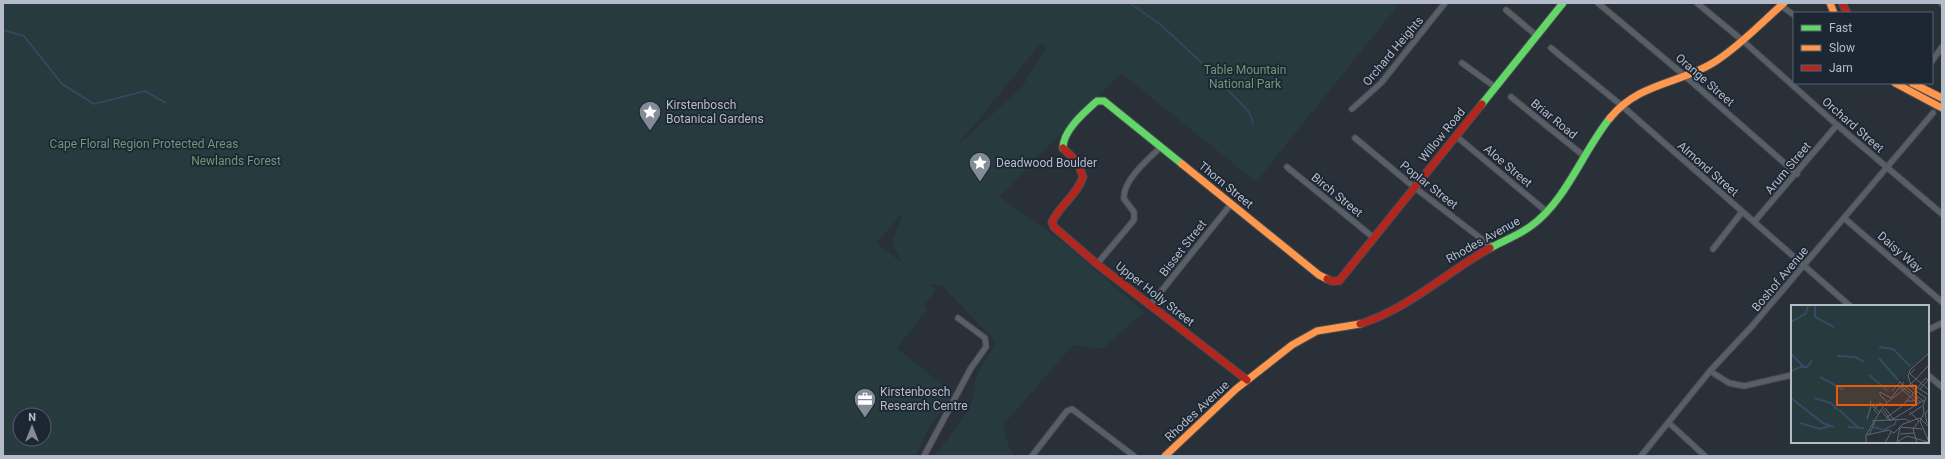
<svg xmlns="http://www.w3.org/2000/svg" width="1945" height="459" viewBox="0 0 1945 459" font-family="Roboto,sans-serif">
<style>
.green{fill:#273a3e;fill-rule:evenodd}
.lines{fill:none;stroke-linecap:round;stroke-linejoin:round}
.stream{stroke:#384963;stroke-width:1.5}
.street-casing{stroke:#484c53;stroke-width:7}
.fast-casing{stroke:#484c53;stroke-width:9}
.slow-casing{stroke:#484c53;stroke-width:9}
.jam-casing{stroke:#484c53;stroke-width:9}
.street{stroke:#5a5e66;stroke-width:5}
.fast{stroke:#63d668;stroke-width:7}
.slow{stroke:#ff974d;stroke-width:7}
.jam{stroke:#b3261e;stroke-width:7}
.labels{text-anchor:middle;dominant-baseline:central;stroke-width:3.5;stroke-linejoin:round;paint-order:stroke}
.street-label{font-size:12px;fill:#b4bcc9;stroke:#1d2633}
.park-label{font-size:12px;fill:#6b9a76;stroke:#1d2633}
.poi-label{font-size:12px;fill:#b4bcc9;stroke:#1d2633;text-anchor:start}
.inset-river{fill:none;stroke:#384963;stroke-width:2}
.inset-road{fill:none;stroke:#616872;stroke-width:1}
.view{fill:#e8590c;fill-opacity:0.15;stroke:#e8590c;stroke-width:2}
.inset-edge{fill:none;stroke:#b4bcc9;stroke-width:2}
</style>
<rect width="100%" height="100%" fill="#2a3038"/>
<!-- green -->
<path class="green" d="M3,3H1400L1256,182L1121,73L1040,154L1000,197L1064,243L1144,312L1102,349L1073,345L1003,425L1008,445L1015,456H935L970,408L977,375L996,342L942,286L929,284L936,290L924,305L928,309L897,348L954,394L929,428L915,456H3ZM1041,43L1046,47L1022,87L957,146ZM903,212L892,243L902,263L877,243ZM20,415H44V439H20Z"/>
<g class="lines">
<!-- stream -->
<g class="stream">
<path d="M1130,3L1161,25L1202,63L1249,112L1253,123"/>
<path d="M3,30L24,36L62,84L94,104L145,91L166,103"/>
</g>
<!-- street casing -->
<g class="street-casing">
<g id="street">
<path d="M1598,3L1685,76L1797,174"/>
<path d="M1697,3L1742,40L1837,125L1942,214"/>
<path d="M1941,3L1942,4"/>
<path d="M1780,5L1794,15"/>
<path d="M1506,10L1536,35"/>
<path d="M1551,48L1621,105L1850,306"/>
<path d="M1932,61L1942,47"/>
<path d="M1462,63L1495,87"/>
<path d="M1511,97L1584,156"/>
<path d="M1352,109L1381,83L1445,3"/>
<path d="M1456,136L1547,212"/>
<path d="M1355,138L1414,187L1492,247"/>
<path d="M1287,167L1374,238"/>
<path d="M1844,218L1942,302"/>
<path d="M1754,222L1837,125"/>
<path d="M1713,249L1742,212"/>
<path d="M1097,264L1134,220V212L1124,199C1122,181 1149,158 1161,147"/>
<path d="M1151,304L1231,204"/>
<path d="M1928,330L1942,323"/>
<path d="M1710,371L1729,383L1744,386L1792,375"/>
<path d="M1928,375L1942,387"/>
<path d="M1669,423L1705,456"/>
<path d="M924,456L971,368L986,347L985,338L958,318"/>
<path d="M1032,456L1067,411L1072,409L1134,456"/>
<path d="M1641,456L1710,371L1753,325L1933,113"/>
</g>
</g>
<!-- fast casing -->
<g class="fast-casing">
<g id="fast">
<path d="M1482,104L1563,3"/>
<path d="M1063,148C1063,130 1085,112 1097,101H1104L1182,164"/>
<path d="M1490,248C1503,241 1519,235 1531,226C1566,201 1583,151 1610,118"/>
</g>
</g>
<!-- slow casing -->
<g class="slow-casing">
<g id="slow">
<path d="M1830,3L1834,13"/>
<path d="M1895,83L1942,108"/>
<path d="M1912,83L1942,98"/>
<path d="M1610,118C1639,82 1681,84 1716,61C1741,45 1762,22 1784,3"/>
<path d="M1182,164L1319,275L1327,279"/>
<path d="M1165,456L1236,389L1292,345L1317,331L1360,324"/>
</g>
</g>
<!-- jam casing -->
<g class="jam-casing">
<g id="jam">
<path d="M1842,3L1847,13"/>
<path d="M1063,148L1078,163L1083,177C1077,195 1060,205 1052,222L1054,227L1097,264L1247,380"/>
<path d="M1327,279L1331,281H1339L1482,104"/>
<path d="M1360,324C1408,309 1447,272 1490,248"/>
</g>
</g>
<!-- street -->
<use href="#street" class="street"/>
<!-- fast -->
<use href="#fast" class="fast"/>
<!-- slow -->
<use href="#slow" class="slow"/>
<!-- jam -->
<use href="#jam" class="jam"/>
</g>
<!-- icons -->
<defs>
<g id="sight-pin" transform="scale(1.15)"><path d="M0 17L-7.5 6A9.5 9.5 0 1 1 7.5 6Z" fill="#848b96" stroke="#1d2633"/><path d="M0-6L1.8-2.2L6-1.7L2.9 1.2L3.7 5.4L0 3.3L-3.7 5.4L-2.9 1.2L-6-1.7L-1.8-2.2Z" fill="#fff"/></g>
<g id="office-pin" transform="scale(1.15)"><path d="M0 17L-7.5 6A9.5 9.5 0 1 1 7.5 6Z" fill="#848b96" stroke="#1d2633"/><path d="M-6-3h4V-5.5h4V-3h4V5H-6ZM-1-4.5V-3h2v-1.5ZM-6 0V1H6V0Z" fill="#fff"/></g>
</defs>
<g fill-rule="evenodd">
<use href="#sight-pin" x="650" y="112"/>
<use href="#sight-pin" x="980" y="163"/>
<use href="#office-pin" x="865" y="399"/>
</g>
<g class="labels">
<!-- street labels -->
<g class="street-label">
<text transform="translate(1393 51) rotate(-50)">Orchard Heights</text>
<text transform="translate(1705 80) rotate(41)">Orange Street</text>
<text transform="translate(1554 119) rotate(39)">Briar Road</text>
<text transform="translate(1853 125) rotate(41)">Orchard Street</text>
<text transform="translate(1442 135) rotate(-51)">Willow Road</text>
<text transform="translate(1508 166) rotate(40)">Aloe Street</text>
<text transform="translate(1788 168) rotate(-50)">Arum Street</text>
<text transform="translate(1708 169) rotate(41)">Almond Street</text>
<text transform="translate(1226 185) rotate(39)">Thorn Street</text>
<text transform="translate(1429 185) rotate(38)">Poplar Street</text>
<text transform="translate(1337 195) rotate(39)">Birch Street</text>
<text transform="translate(1483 240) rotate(-29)">Rhodes Avenue</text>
<text transform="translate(1183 248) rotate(-52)">Bisset Street</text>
<text transform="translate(1900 252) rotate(41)">Daisy Way</text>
<text transform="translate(1780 279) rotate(-50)">Boshof Avenue</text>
<text transform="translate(1155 294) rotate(38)">Upper Holly Street</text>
<text transform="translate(1197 411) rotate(-43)">Rhodes Avenue</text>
</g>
<!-- park labels -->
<g class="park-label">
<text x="1245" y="70">Table Mountain<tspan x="1245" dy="14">National Park</tspan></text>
<text x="144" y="144">Cape Floral Region Protected Areas</text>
<text x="236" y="161">Newlands Forest</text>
</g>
<!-- poi labels -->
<g class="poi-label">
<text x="666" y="105">Kirstenbosch<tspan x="666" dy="14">Botanical Gardens</tspan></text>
<text x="996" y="163">Deadwood Boulder</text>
<text x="880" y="392">Kirstenbosch<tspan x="880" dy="14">Research Centre</tspan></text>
</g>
</g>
<!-- overview -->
<g transform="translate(1791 305)">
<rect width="138" height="138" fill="#2a3038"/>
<path d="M0,0H138V47L119,64L117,77L110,72L97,89L91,84L87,89L92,94L84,103L82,102L86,95L84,93L82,95L85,97L80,103L86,110L72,138H0ZM87,110L94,114L93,118H99L100,120L83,127L81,125L84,118H87L82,116Z" fill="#273a3e"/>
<path class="inset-river" d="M24,0V12L43,22M0,17L15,8L17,0M88,42L102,44L120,62M0,49L12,61L0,66M46,51L64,52L73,57M88,53L107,75M11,62H16L21,55M78,70L97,86M29,72L53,85M0,93L32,118L43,122M23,93L40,98L47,105M48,105L67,122M9,118L29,124L39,121M57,122L73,123M83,122L93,125L104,119L105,115"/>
<path class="inset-road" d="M138,48L119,65L117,71L121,83L135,93L132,100L133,108L129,116L138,137M124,64L119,69L138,85M108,76L132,96M122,77L138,60M121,79L138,90M108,80L119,88M127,82L135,73L137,75M109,83L128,99M129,84L138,74M101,86L109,77M121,90L130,98M80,96L79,99L89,107M115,96H123L128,92M96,97L89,90V87L100,93L113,77M94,103L103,115M92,104L100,116M90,106L99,116L133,95M119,107L128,116L122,124L126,138M87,109L83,105L89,98L93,100M118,110L131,101M95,113L111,101L124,86M76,114L80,101M81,116L115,114L119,117M136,118L134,109L138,104M109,122L131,124M109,129L123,128M76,130L98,125L103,128L112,119L129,113L138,122M78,130L84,117M106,137L116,131L137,137M106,137L109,122M75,138V130L93,100L122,77M94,138L100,127"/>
<path class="view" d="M46,81H125V100H46Z"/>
<rect width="138" height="138" class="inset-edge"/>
</g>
<!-- border -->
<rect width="1945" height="459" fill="none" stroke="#b4bcc9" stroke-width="8"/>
<!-- legend -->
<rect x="1793" y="12" width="140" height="72" fill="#1d2633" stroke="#59626f"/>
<rect x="1801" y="25" width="20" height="6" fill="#63d668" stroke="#59626f"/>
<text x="1829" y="32" font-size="12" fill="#b4bcc9">Fast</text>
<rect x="1801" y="45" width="20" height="6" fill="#ff974d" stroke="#59626f"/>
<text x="1829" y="52" font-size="12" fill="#b4bcc9">Slow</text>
<rect x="1801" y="65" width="20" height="6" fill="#b3261e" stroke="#59626f"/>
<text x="1829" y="72" font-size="12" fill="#b4bcc9">Jam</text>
<!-- north arrow -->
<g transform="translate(32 427)"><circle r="19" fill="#1d2633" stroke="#59626f"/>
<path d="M0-3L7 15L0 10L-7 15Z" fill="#848b96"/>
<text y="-6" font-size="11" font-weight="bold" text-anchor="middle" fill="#b4bcc9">N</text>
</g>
</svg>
